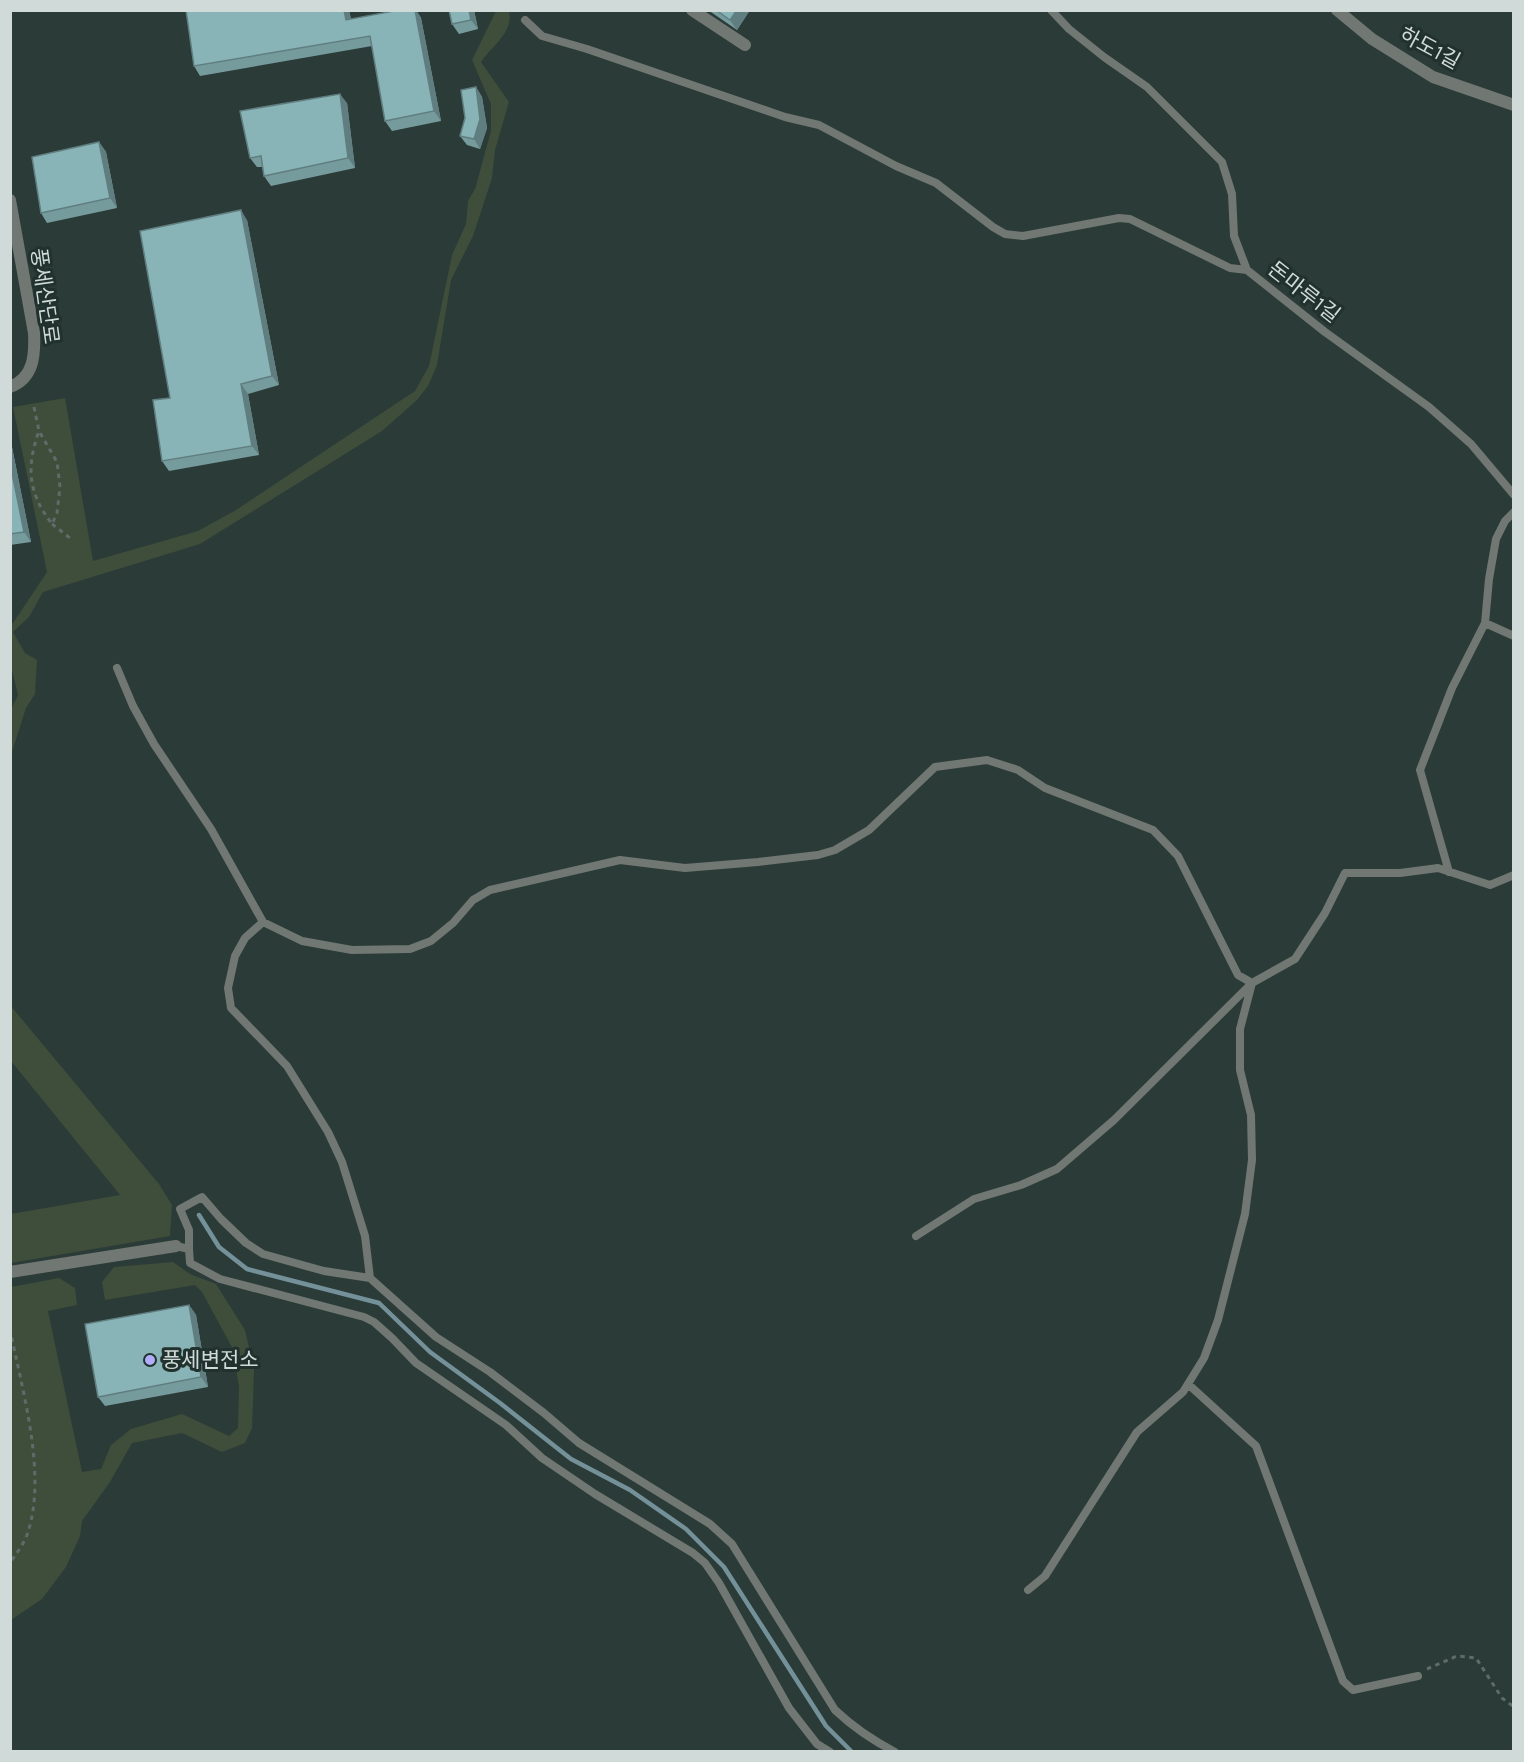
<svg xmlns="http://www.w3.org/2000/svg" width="1524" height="1762" viewBox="0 0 1524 1762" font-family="Karla,'Noto Sans KR',sans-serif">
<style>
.green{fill:#3f4e3b}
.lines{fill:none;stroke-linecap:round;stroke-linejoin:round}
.stream{stroke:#74919a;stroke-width:4.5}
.path{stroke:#5d6c68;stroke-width:3;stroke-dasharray:4.5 4.5;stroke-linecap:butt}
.service{stroke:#717773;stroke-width:8}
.minor{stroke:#717773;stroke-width:12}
.wall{fill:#769b9d}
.shaded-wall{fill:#607e80}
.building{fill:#89b4b7;stroke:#607e80;stroke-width:1.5}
.poi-dot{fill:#b1adfa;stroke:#21312d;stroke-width:2}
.labels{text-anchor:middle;stroke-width:6;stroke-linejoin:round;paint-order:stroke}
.street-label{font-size:21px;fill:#d0dad8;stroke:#21312d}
.poi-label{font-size:21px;fill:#d0dad8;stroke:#21312d;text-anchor:start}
</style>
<rect width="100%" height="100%" fill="#2b3b37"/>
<path class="green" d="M496,11h13c5,21 -17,35 -28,51l28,40 -14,48 -3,28 -19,58 -22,44 -14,85 -9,21 -11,14 -35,31 -182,113 -157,48 -14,25 -16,15 12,21 12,7 -2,34 -9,14 -15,47v-46l7,-14 -7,-29v-40l36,-54 -34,-165 52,-9 28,163 105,-30 38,-21 179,-119 14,-25 23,-111 14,-31 2,-23 7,-12 16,-58v-27l-19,-44z
M10,1005l149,179 13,21 -2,31 -159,27v-49l109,-19 -109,-134z
M173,1262l17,12 26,10 29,46 9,40 -2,58 -7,15 -23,9 -40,-19 -50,10 -22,39 -28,39 -2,15 -14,31 -24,32 -31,21v-333l48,-9 16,10 2,17 -29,6 34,161 19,-3 10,-24 20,-16 51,-15 47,22 9,-8 1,-41 -6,-38 -31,-57 -7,-7 -90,15 -3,-18 12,-15z"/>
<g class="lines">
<path class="stream" d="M199,1215l20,32 28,22 132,34 51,49 70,51 71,56 59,31 56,39 38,38 102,159 26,26"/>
<path class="path" d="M34,407l5,24 18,31 3,25 -3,26 -5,11c-24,-31 -26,-57 -13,-93
M52,524l18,14
M10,1329c12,61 38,147 17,206 -4,10 -11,19 -17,28
M1427,1669l30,-13 19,2 26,40 12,9"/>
<path class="service" d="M1051,10l18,19 35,28 43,30 75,75 10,32 2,42 13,34 78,62 104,75 42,37 43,51
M525,20l17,16 45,13 198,68 34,8 77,41 40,17 57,44 12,7 18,2 96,-18 11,1 100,49 17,2
M1485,623l29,13
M117,668l16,38 21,38 57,85 52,93
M1449,872l-29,-102 32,-82 33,-65 4,-44 7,-40 9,-18 9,-9
M176,1246l13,3v-19l-9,-21 22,-12 19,22 25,24 17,11 61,17 46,7 -5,-42 -23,-74 -14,-30 -41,-66 -56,-58 -3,-20 7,-32 10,-18 18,-16 39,19 50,9 58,-1 21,-8 22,-18 20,-23 17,-10 130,-30 65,8 73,-6 60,-7 17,-5 34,-20 66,-63 52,-7 31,10 27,18 108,42 25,26 60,119 14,8 -138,137 -57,49 -36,16 -47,14 -58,37
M189,1249l1,14 30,16 144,38 10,5 18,16 24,25 90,62 36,33 53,36 98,59 12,10 14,20 70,125 28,36 13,8
M370,1278l66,59 54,35 54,41 35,30 131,81 22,20 103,166c18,17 37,30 60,42
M1188,1384l68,62 87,235 10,9 65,-14
M1028,1590l17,-14 92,-144 46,-40 21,-34 14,-38 27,-106 7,-54 -1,-45 -11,-45v-41l12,-46 43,-24 30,-46 20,-40h55l38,-5 52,17 24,-10"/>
<path class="minor" d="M692,10l53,35
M1337,10l35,29 61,38 81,28
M10,200l24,133c1,22 0,45 -24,54
M10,1272l166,-26"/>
</g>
<path class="wall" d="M186,10h163l2,9 48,-9h17l5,8 20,103 -49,10 -7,-10 -13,-75 -172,30 -6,-10z
M449,10h25l4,19 -19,5 -7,-10z
M708,10h42l-13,20z
M476,87l6,10 5,31 -7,21 -13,-4 -7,-9z
M347,103l8,65 -84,18 -7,-10 -2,-9h-5l-7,-9z
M99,142l7,10 11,56 -70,15 -6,-10z
M247,220l32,165 -31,9 11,61 -90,16 -7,-10z
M10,437l21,105 -21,3z
M189,1305l7,10 12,72 -103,19 -7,-9z"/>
<path class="shaded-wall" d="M344,10h5l4,19 -7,-9z
M415,10h1l5,8 20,103 -7,-10z
M469,10h5l4,19 -7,-9z
M737,10h13l-13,20 -7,-10z
M476,87l6,10 5,31 -7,21 -6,-10z
M340,94l7,9 8,65 -7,-10z
M99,142l7,10 11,56 -7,-10z
M241,210l6,10 32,165 -7,-9z
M241,384l7,10 11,61 -7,-9z
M10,437l21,105 -7,-10 -14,-69z
M189,1305l7,10 12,72 -7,-10z"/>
<path class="building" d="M186,10h158l2,10 53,-10h16l19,101 -49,10 -15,-85 -176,30z
M449,10h20l2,10 -19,4z
M716,10h21l-7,10z
M476,87l4,32 -6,20 -14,-3 5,-18 -4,-28z
M340,94l8,64 -84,18 -3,-20 -11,2 -10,-47z
M99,142l11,56 -69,15 -9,-56z
M241,210l31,166 -31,8 11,62 -90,15 -9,-61 17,-2 -30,-167z
M10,463l14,69 -14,2z
M189,1305l12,72 -103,20 -13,-73z"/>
<circle class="poi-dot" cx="150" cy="1360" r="6"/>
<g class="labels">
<g class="street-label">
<text transform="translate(1430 48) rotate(28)" y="7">하도1길</text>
<text transform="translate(1304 292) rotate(38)" y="7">돈마루1길</text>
<text transform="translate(45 296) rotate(82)" y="7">풍세산단로</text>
</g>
<g class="poi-label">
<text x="162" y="1367">풍세변전소</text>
</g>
</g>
<rect width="1524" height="1762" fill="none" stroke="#d0dad8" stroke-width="24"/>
</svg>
